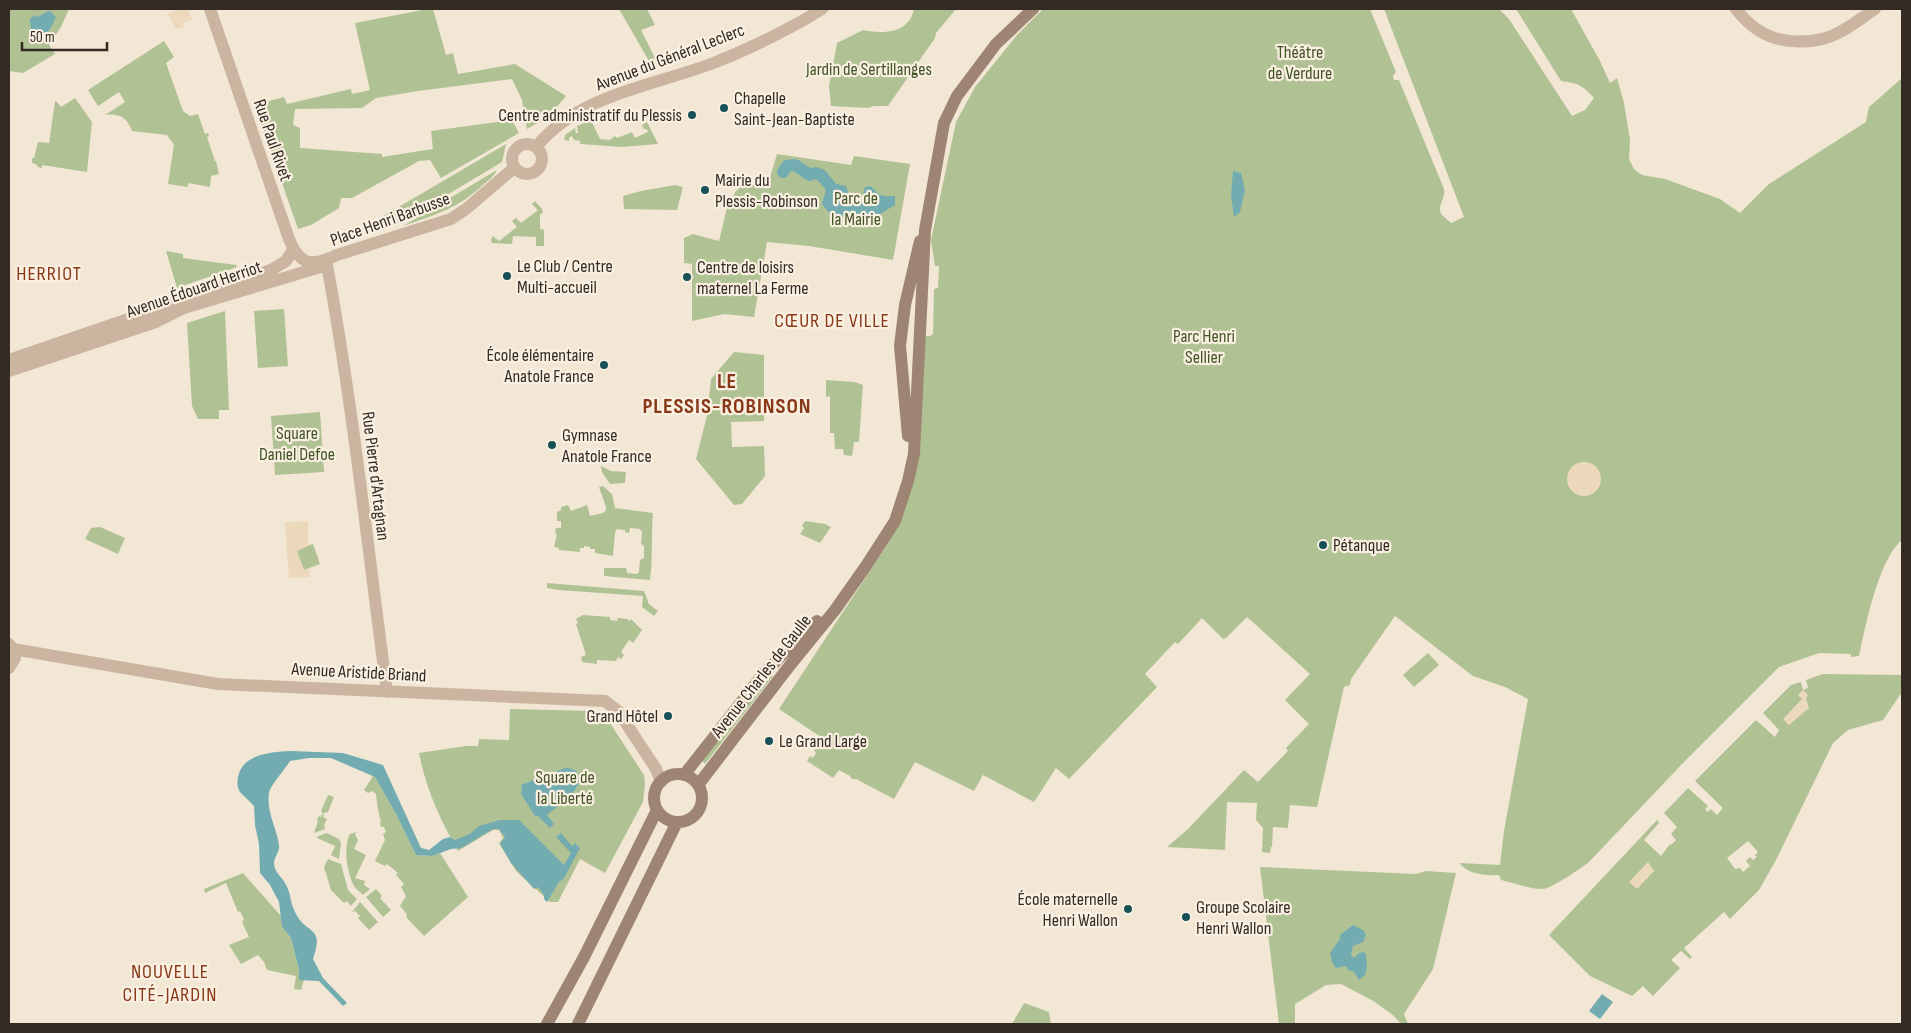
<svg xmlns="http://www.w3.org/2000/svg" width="1911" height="1033" viewBox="0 0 1911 1033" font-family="'Sofia Sans Condensed',sans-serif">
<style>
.green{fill:#b0c294;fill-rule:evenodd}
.plaza{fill:#ecd8ba}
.water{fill:#72acb1}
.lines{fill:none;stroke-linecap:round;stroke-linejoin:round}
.canal{stroke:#72acb1;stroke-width:12}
.tertiary{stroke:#cbb5a0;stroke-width:12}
.secondary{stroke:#9e8472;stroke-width:12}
.poi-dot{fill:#175158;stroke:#faf0e1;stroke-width:2}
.labels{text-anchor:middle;stroke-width:4.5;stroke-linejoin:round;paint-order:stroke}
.park-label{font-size:18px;fill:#415426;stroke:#faf0e1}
.street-label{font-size:18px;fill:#342a24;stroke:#faf0e1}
.poi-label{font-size:18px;fill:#342a24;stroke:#faf0e1;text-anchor:start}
.quarter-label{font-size:20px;letter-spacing:1px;fill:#883718;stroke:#faf0e1}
.district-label{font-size:22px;font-weight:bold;letter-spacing:1px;fill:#883718;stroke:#faf0e1}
</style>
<rect width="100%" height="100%" fill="#f2e6d5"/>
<path class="green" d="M9,9h60l-8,18 -12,18 6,9 -32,19 -14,-2z
M428,9h5l13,46 7,-2 5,21 57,-10 51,32 -18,21 -21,12 -5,-29 -10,-21 -94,12 -42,7 -14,10 -67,1 -2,16 7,3v20l82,6v3l51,-8 -2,-18 81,-11 7,13 -78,45 -11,-18 -11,1 -67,37h-11l-2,10 -28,17 -13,4 -43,-124 29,-8 3,7 64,-15 1,5 18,-4 -15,-67z
M619,9h28l8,16 -14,5 15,30 17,-2 1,4 -21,6z
M914,9h42l-20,24 -1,5 -47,68h-14l-6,2 -37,-2 -2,-20 8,-43 26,-13c20,4 46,4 51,-21z
M1043,9h327l26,63 -3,4 1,4h5l45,109c2,10 -7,15 -3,25l10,9 13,-6 -80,-208h115l10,10 63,97 13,-6 9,-12c-11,-13 -17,-15 -33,-17l-45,-72h55l29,52 10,22 7,-5 7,25 6,37 -1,19 5,10 8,6 23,4 55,20 20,14 29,-29 97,-62 3,-15 33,-29v462c-23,18 -37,87 -43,116l-8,1v-3l-32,-1 -40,14 -96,96 -95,100c-13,9 -27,19 -41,25 -9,4 -36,-6 -46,-8l-2,-5c-11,1 -33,-1 -39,-12l40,2 4,-34 24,-132 -23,-12 -32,-11 -78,-60 -44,63 -1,6 -6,2 -27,120 -27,-2 -2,23 -15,-1 -1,20h-1l-1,6 -8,-1 1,-24 -7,-8 1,-17 -30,-1 -2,48 -58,-3 21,-18 56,-59 14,12 30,-31 -2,-3 23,-24 -24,-24 25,-26 -63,-57 -21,21 -3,1 -21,-21 -24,26 -3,-2 -30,32 12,13 -88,92 -13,-11 -22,34 -51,-27 -9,16 -59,-29 -21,37 -38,-20h-4l-2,-3 -11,-6 -6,8 -26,-17 3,-5 3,2 3,-5 -2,-2 4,-8 3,2 3,-6 -45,-30 106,-161 18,-36 22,-176h5l3,-2 1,-45 4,-1 1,-22h-4l-4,-26 25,-118 19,-35 42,-52z
M164,41l10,16 -8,6 17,48 7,5 8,-2 7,20 3,-1 1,3 -2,1 8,24h1l3,13 -8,2 -1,11 -22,-4v4l-20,-3 6,-39 -7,-10 -35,-4c-5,-14 -13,-18 -27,-16l20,-13 -6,-10 -21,14 -10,-16z
M75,98l17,24 -5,50 -45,-7v3l-4,-1 -2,-3 -4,-1v-5h2l4,-16 11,1 6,-42h1l5,6z
M591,120l9,19 10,1 5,-4 2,2 15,-6 3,6 13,-6 -1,-3h-3l-2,-4 5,-3 11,22 -36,3 -42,-3v-3l-6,-1 -2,-4 -3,2v3l-5,-1 1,-5 10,-7 1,5h2l-1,-7z
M506,144l-4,18 -87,52 -18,10 -32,10 -2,-6z
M777,154l74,11 3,-9 56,8 -17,96 -84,-14 -42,-4 -13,75 -30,-3 -32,7v-57l-8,-1v-25l9,-4 26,7 8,-33h4l3,-14 10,-12 23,5z
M497,170c-2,5 -8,10 -13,14 -25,24 -49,31 -81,42z
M675,185l8,2 -6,23 -53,-1 -1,-13 18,-5z
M535,201l7,8 1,4 -3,1v15l4,1v16h-8v-9l-23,-1 -1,8 -20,-1 -1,-4 2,-3 6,5 18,-14 -5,-6 4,-3 5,5 17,-13 -6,-6z
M166,251l17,3v4l53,7 1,2 -60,21z
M284,309l4,57 -30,2 -4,-57z
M225,311l4,99h-10v9h-21l-6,-13 -5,-83z
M734,352l30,3v66l-33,1 1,25 32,-1 1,30 -23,28 -8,1 -38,-46 11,-43 4,-37z
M826,380l29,2 8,3 -4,57h-5l-2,14 -8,-1 -1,-6h-8l-1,-16h-4v-37l-4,1z
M320,412l4,60 -49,3 -4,-59z
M601,466l10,5 15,1 -1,11 -15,1 -8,-12z
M603,486l9,8 3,14 38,5c-2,23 0,45 -3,67l-46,-4v-8h22l1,5 10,1 2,-2 1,-12 4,-2v-12l-3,-2 1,-12 -2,-3 -10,-1 -1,5 -4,-1v-2l-8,-1 -2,3 -2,24 -18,-3v-4h-5v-2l-6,-1v2h-4v4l-21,-2v-2l-5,-1 3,-13 -2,-1 1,-5h5v-7h-4v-9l4,-2v-3l7,-2 3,6 16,-6 3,11 13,-3 3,-3v-3l-7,-20z
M805,521l20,3 6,3 -11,16 -20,-9 4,-6 -2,-2z
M100,527l25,11 -7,16 -33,-15 6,-11z
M313,544l7,20 -16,6 -8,-20z
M547,583l97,8 5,13 9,7 -4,5 -12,-9 1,-11 -84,-6 -12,-2z
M583,615l27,2v3l7,1 1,-3 9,1 3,2 1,-2 11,11 -9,13 -4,-3 -8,12 3,3 -3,4 -3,-2 -2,4 -19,-1v4l-15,-2 -1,-5 5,-2 -10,-31 2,-1 -2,-4z
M1428,653l11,12 -25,22 -11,-12z
M771,674l2,2 -68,88 -4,-4z
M1823,674l79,1v17l-19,28 -35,10 -15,13 -57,117 -17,30 -29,29 -6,-7 -40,36 8,9 -2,2 -9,-8 -10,9 9,8 -27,28 -10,-10 -11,10 -42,-20 -41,-41 108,-115 2,3 -15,17 17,16 9,-12 1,1 5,-5 -5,-6 6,-7 -13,-14 24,-25 20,18 -3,3 3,3 3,-3 6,6 6,-7 -28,-27 61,-61 19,17 4,-7 -16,-17 28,-28 10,-3 2,8 5,-2 -2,-8zM1748,841l10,11 -3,3 2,2 -4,3 -3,-3 -4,4 4,5 -7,6 -3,-4 -5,1 -8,-11z
M510,709l83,2 7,2 8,7 36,55 1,8 -2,19 -38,71 -25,-14 -22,43h-8l-34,-31 -17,-28 4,-5 -4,-8h-6l-35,21c-19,-34 -31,-59 -39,-98l47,-7h12l1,-7 30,1z
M373,776l2,1 21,37 20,41 16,1 8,-3 28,44 -44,39 -17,-18 -1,-5 -6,-7 6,-10 -5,-9 3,-3 -8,-9 2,-2 -11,-9 -2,2 -10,-5 10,-21 -2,-6 3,-2 -2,-5h-3l-1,-4 1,-1c-3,-10 -4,-19 -5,-28l-4,-3 -4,2 -4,-3z
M328,795l6,2 -6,15 -4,1 -1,4 4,2 -3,6 1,4 -11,4 4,-12 -1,-1 2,-4 2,1 2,-4 -2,-2z
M357,832l-2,2 3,6 -4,9 12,6 -11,23 10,3 -1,4 6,4 -7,6c-3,-3 -7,-6 -9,-9 -7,-13 -11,-39 -4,-52z
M327,833l12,6 2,4 -2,16 -8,-4 4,-9 -18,-8 1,-2z
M328,859l13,5 7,26 9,9 -6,7 -4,-5 -3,2 -13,-13 -7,-23z
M1260,867l156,7 10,-3 30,2 -23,96 -29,45 4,10h-7l-7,-8 -19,-14 -34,-18 -15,1 -31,19v20h-16z
M243,873l38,43 1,11 9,11 8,32v9l5,1 -3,10 -7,-1 2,-13 -29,-6 -3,-8 -6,-7 -17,9 -12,-19 20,-8 -7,-15 2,-3 -4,-8 -2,1 -12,-29 -21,10 -1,-4z
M376,889l6,7 -2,2 11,12 -8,7 -17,-20z
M360,902l18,20 -9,8 -11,-12 2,-2 -5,-5 -3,1z
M1024,1003l25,9 2,12h-39z"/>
<path class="plaza" d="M176,9h12l4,11 -10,3 2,5h-9l-5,-11 -4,-1z
M1567 479a17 17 0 1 1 34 0a17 17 0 1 1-34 0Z
M308,521v25l-11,5 7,19 5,-2 1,9 -21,1 -4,-56z
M1803,690l5,5 -2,3 3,10 -20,17 -6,-6 19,-20 -4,-4z
M1648,862l6,9 -17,18 -8,-7z"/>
<path class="water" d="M50,11l6,6c-5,10 -6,19 -21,17l-4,-3 -1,-12 4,-4 2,2c5,-1 8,-5 14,-6z
M1233,171l8,2 4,17 -5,22 -6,5 -3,-22z
M837,184l9,2 5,15 4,5 5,-2 5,-17 6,-1c8,10 12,11 24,10v9l-25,15 -17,-2 -18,2 -13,-16 4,-14z
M290,751l53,2 40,12 38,83 8,2 14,-11 7,-2 5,3 15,-6 9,-8 21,-6h19l45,45 7,-12 -15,-16 5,-4 11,13 3,-3 5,5 -16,30 -5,4 -12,20 -3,-3v-4l-6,-8 -4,2 -23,-26 -11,-19 5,-7 -6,-8h-6l-32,19 -10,1 -19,7 -16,-1 -20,-41 -21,-37 -44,-19h-22l-19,3c-4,7 -20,25 -21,32 -3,19 8,35 10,52 1,7 -5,12 -5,19 1,9 7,12 11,19 6,9 5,20 10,29 11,24 30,12 18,47l10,19 24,25 -4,3 -24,-25 -20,-1v-10l-8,-32 -9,-11 -3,-25 -9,-17 -10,-12 -1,-29 -4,-19 -1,-19c-4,-5 -10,-9 -14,-14 -3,-5 -3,-10 -2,-15 4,-23 33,-25 52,-26z
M565,768c5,0 10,1 13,6 8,14 -22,33 -31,41l7,9 -4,4 -12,-12h-3l-14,-22 1,-4 -1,-5z
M1353,925l10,5 3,5 -3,7 -10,4 -2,9 3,3 5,-5 5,-1 2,2 1,13 -2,8 -6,5 -5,-8 -6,-2 -2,-4 -10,2 -4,-6 -2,-9 10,-14v-4z
M1602,994l11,8 -13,17 -11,-8z"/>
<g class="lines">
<path class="canal" d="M783,172l4,-6 8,-1 15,10 5,-2 6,2 10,12"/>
<path class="tertiary" d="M210,9l79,230c11,27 23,28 48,16l114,-36 15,-10 48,-41
M1736,9c6,8 13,15 22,21 22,15 59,15 82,2 12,-6 24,-16 35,-23
M512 159a15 15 0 1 1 30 0a15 15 0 1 1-30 0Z
M536,147c44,-54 119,-61 180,-85 33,-13 76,-34 106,-53
M327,265c26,141 41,285 60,427
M9,360l262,-90 15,-9 7,-11
M9,371l147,-49 28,-14 140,-42
M9,644l4,5 2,9 -6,10
M13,649l205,35 387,17 13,10 38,58 5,13"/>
<path class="secondary" d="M908,436l-8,-90 5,-41 15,-64
M654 798a24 24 0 1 1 48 0a24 24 0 1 1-48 0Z
M684,775l81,-103 52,-51
M698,785l89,-116 48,-59 31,-44 29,-45 13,-40 6,-27 11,-224 19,-107 13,-27 39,-52 37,-35
M547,1024l37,-67 73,-147
M578,1024l99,-202"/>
</g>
<g class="poi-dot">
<circle cx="724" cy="108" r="5"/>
<circle cx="692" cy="115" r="5"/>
<circle cx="705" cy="190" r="5"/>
<circle cx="507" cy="276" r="5"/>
<circle cx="687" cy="277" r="5"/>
<circle cx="604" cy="365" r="5"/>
<circle cx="552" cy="445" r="5"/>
<circle cx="1323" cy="545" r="5"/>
<circle cx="668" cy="716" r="5"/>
<circle cx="769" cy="741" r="5"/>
<circle cx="1128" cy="909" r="5"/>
<circle cx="1186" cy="917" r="5"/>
</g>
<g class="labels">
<g class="park-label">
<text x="1300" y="58">Théâtre<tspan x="1300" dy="21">de Verdure</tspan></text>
<text x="869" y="75">Jardin de Sertillanges</text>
<text x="856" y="204">Parc de<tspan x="856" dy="21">la Mairie</tspan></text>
<text x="1204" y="342">Parc Henri<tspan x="1204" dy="21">Sellier</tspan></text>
<text x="297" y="439">Square<tspan x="297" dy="21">Daniel Defoe</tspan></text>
<text x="565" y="783">Square de<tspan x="565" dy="21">la Liberté</tspan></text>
</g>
<g class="street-label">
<text transform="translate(670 57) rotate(-21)" y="6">Avenue du Général Leclerc</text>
<text transform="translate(273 140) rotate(71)" y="6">Rue Paul Rivet</text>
<text transform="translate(390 219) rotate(-20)" y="6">Place Henri Barbusse</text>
<text transform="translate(194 289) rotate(-19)" y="6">Avenue Édouard Herriot</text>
<text transform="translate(376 476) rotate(83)" y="6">Rue Pierre d'Artagnan</text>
<text transform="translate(359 672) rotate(3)" y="6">Avenue Aristide Briand</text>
<text transform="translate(761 676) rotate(-52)" y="6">Avenue Charles de Gaulle</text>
</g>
<g class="poi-label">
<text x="734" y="104">Chapelle<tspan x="734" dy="21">Saint-Jean-Baptiste</tspan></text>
<text x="682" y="121" text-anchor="end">Centre administratif du Plessis</text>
<text x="715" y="186">Mairie du<tspan x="715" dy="21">Plessis-Robinson</tspan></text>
<text x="517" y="272">Le Club / Centre<tspan x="517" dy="21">Multi-accueil</tspan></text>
<text x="697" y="273">Centre de loisirs<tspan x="697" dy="21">maternel La Ferme</tspan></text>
<text x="594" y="361" text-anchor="end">École élémentaire<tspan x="594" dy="21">Anatole France</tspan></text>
<text x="562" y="441">Gymnase<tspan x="562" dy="21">Anatole France</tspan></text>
<text x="1333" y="551">Pétanque</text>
<text x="658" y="722" text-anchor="end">Grand Hôtel</text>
<text x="779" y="747">Le Grand Large</text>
<text x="1118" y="905" text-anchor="end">École maternelle<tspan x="1118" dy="21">Henri Wallon</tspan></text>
<text x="1196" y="913">Groupe Scolaire<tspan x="1196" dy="21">Henri Wallon</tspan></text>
</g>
<g class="quarter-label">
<text x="49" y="280">HERRIOT</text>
<text x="832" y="327">CŒUR DE VILLE</text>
<text x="170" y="978">NOUVELLE<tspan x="170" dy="23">CITÉ-JARDIN</tspan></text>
</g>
<g class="district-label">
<text x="727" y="388">LE<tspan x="727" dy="25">PLESSIS-ROBINSON</tspan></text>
</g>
</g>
<rect width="1911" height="1033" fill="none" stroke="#342a24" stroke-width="20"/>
<path d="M22 42v8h85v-8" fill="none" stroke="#342a24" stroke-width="2.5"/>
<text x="30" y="42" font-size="15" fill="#342a24" stroke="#faf0e1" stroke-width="4" paint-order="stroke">50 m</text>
</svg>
